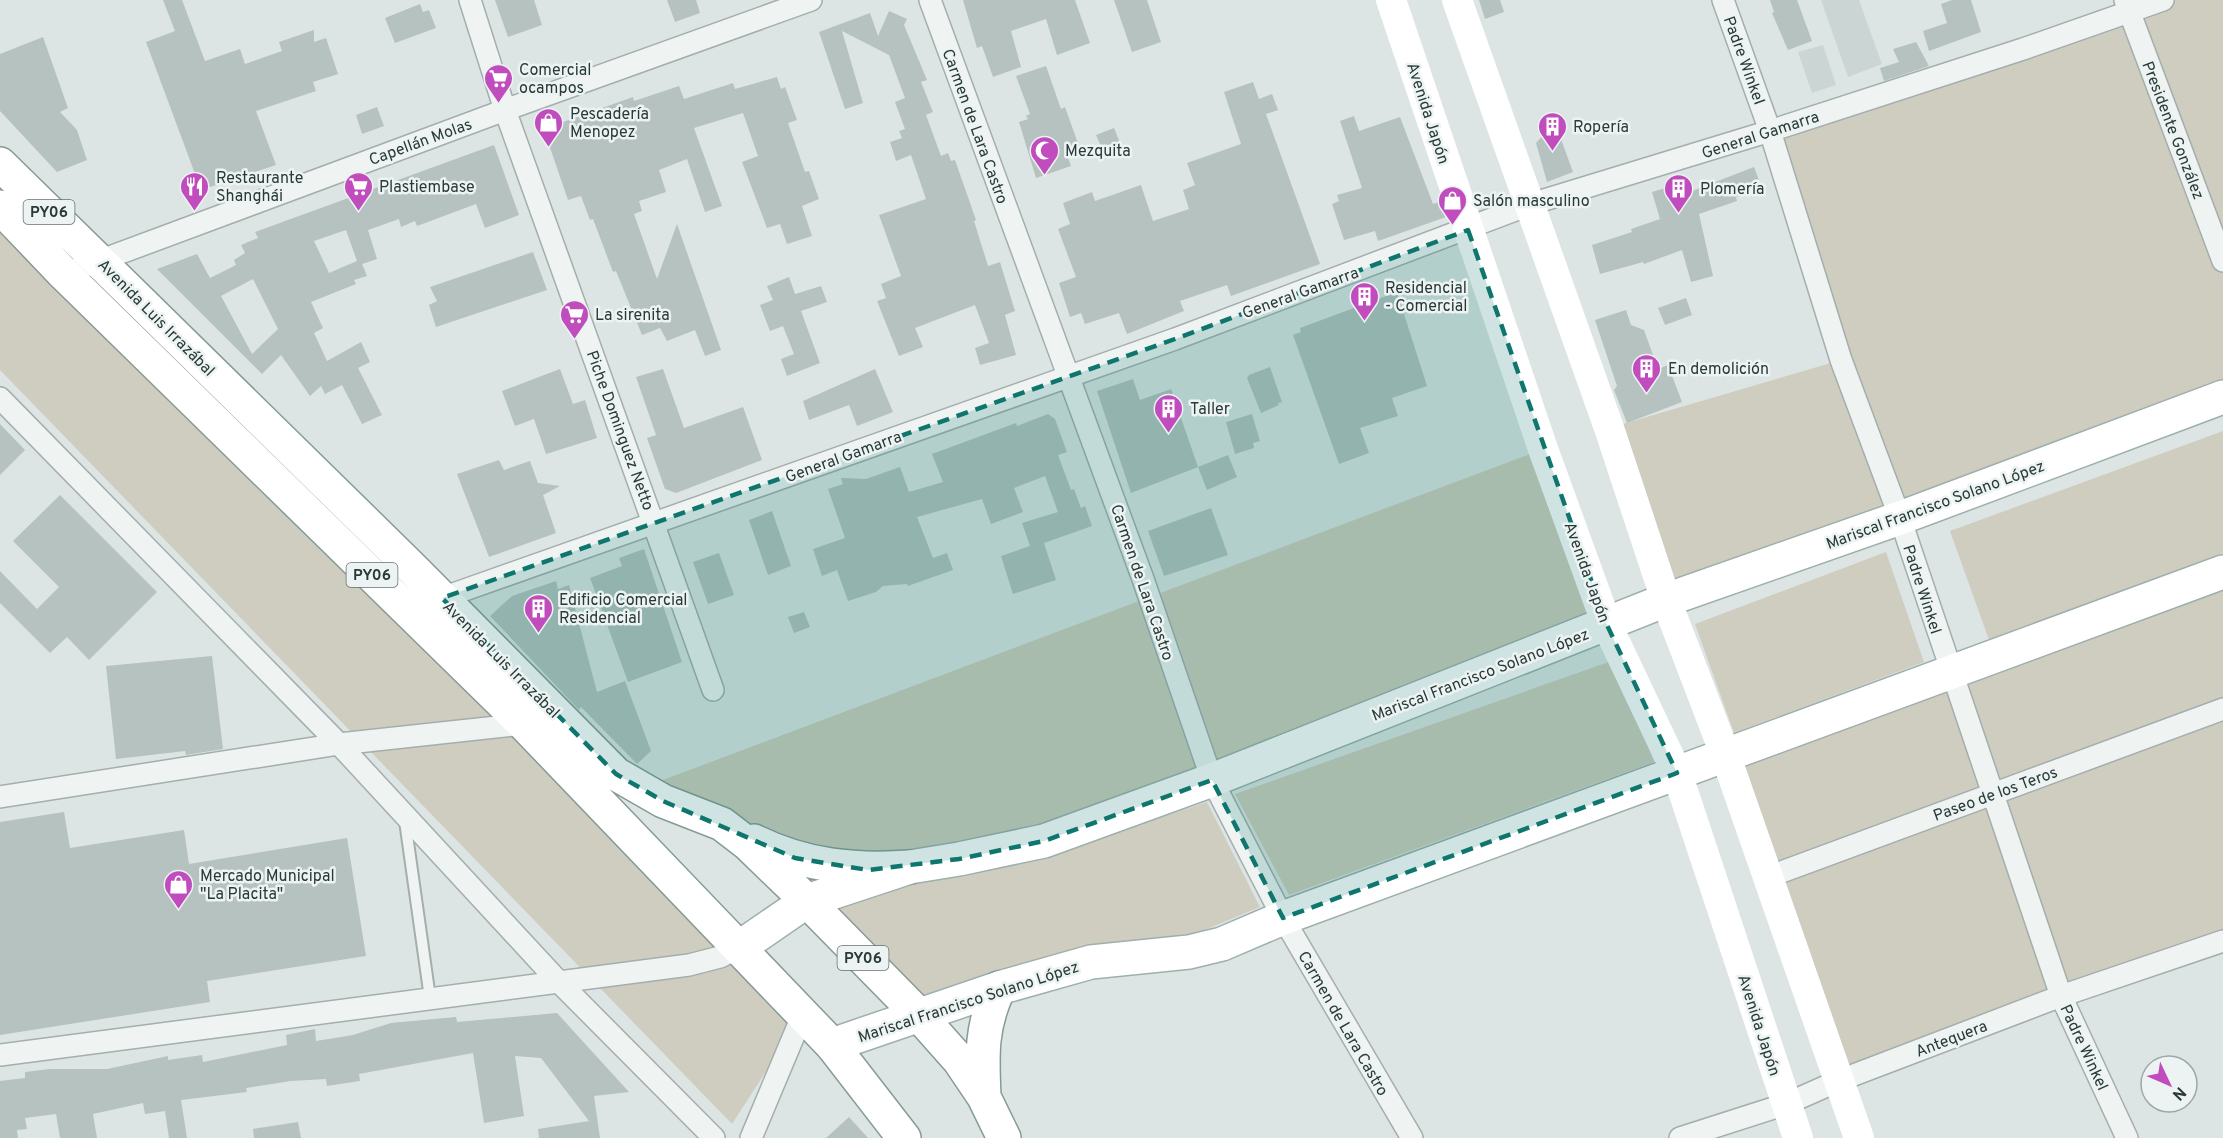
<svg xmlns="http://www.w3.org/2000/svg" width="2223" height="1138" viewBox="0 0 2223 1138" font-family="Overpass,sans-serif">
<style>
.built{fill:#cbd6d4}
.green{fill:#cfcdbf}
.building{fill:#b5c2bf;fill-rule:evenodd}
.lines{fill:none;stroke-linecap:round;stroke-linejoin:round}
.lane-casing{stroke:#a3aead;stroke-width:14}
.street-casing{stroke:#a3aead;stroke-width:24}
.primary-casing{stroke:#9eb0ac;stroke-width:36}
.highway-casing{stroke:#869b96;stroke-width:36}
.lane{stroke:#eff4f3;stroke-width:10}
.street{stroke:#eff4f3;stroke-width:21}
.secondary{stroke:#fff;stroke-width:30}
.primary{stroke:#fff;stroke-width:33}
.highway{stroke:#fff;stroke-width:33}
.marked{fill:#0f766e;fill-opacity:0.2;stroke:#0f766e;stroke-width:4.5;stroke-dasharray:12 8;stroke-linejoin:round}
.labels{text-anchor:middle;stroke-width:5;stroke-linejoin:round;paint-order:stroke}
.shield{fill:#ecf3f2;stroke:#63726f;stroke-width:1.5}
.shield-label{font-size:15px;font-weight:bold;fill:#283a37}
.street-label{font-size:16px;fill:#283a37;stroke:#ecf3f2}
.poi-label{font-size:16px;fill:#283a37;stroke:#ecf3f2;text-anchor:start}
</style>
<rect width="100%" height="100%" fill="#dde5e4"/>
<path class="built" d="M1821,0h38l23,64 -34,13z
M1823,45l13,40 -24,8 -14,-41z"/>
<path class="green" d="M2163,0h60v397l-557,203 -57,-172 232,-68 -71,-229z
M0,228l803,786 -71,110 -732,-754z
M2223,431v122l-234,87 -39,-109z
M1543,449l64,176 -563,216 -176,29 -229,-81z
M1886,552l38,110 -190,71 -39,-109z
M2223,572v369l-385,140 -113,-327z
M1617,659l37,103 -365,133 -54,-101z
M1207,802l53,105 -60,25 -49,8 -230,58 -89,-90 82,-29 131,-23z"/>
<path class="building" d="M163,0h19l23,61 35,-12 5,15 37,-13 -3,-9 35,-12v12l12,-4 12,36 -25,8 3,9 -60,20 20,54 -75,25 -55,-148 29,-11z
M495,0h39l8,25 -34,12z
M667,0h29l4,13 -25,9z
M963,0h112l15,43 -33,12 -11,-36 -35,12 10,36 -28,10 -11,-31 -5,2z
M1114,0h33l14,42 -29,10z
M1479,0h21l4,12 -19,7z
M1770,0h27l15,41 -24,9 -16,-37 2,-1z
M1952,0h19l10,32 -52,19 -6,-20 24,-8 -6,-19z
M420,4l3,8 6,-2 7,18 -41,15 -10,-25z
M889,11l18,8 -3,6 23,55 -6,2 12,30 -7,3 15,41 7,-3 3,8 4,-1 21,60 -2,1 14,45 12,-4 15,49 -10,4 11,40 -36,10 -5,-17 14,-5 -14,-38 -60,23 8,19 -24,9 -22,-55 9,-3 -5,-14 20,-8 -22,-61 47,-16 -15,-44 -15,6 -6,-19 12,-4 -3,-7 6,-2 -10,-27 10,-4 -16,-43 -47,-24 21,72 -18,6 -26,-77 51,-19 8,23z
M43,37l25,71 -8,4 17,18 10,30 -30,12 -57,-61v-57z
M1916,42l13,24 -45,15 -4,-13 19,-6 -6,-13z
M1046,66l15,43 4,-2 15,42 -13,6 4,11 -35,12 -17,-56 9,-3 -2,-3 4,-2 -14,-38z
M777,77l4,12 4,-2 12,33 -9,3 17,49 4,-1 10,28 -17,7 10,30 -25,8 -7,-20 -13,4 -25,-66 16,-6 -15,-43 -49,15 28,78 -17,6 -18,-53 -28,11 7,22 -27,9 3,10 -8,3 23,65 20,-55 44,126 -16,6 -10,-26 -28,11 -7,-13 -18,7 -26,-64 -3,1 -20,-53 -3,1 -9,-24 -13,4 -22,-64 3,-9 84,-30 1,4 45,-15 5,13 49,-16 2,6z
M1253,82l6,17 13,-5 6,16 -12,4 54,150 -89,32 -4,-11 -47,16 4,10 -57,23 -8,-21 -34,11 -4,-11 -11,4 -11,-34 17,-6 -18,-48 12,-5 -7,-21 29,-11 3,9 46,-16 12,36 36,-12 -6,-19 12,-5 -8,-22 54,-19 -17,-52z
M377,107l7,19 -22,8 -6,-19z
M1354,116l5,15 41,-14 33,87 8,-3 5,16 -68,24 -3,-10 -31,9 -12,-36 7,-3 -2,-6 25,-7 -22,-67z
M1114,128l6,15 -18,6 -6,-14z
M1557,128l16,44 -26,10 -11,-39 10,-11z
M494,145l25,70 -34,13 -9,-24 -59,22 -2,-5 -14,6 -2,-8 -31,11 9,29 -15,5 5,12 -13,4 2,4 -45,18 12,26 -9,5 13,28 34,-19 9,20 -12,6 24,47 -20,9 -20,-39 -17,9 -4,-8 -11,10 -29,-41 -19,19 -105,-105 40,-15 13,24 26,-13 -2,-5 11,-7 -4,-8 17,-7 -3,-6zM346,230l11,31 -28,12 -15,-32zM253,279l25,50 -26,25 -31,-58z
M1754,167l8,21 -26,9 1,4 -38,13 14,62 -22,6 -9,-32 -38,14 -1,-2 -43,12 -8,-29 40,-13 -1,-3 29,-10 -8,-27 37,-11 3,10z
M533,252l14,38 -111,37 -7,-22 8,-4 -7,-14z
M789,277l6,17 26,-8 6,16 -26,9 19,52 -33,13 -6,-17 13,-5 -11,-28 -13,5 -10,-26 13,-5 -6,-14z
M1397,292l30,94 -35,12 6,18 -38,12 9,25 -30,11 -46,-129 8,-3 -1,-4z
M1686,298l6,17 -27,10 -7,-17z
M1626,310l5,15 13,5 14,39 10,-4 14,37 -55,21 -13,-33 3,-4 -22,-66z
M1270,367l12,35 -4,1 1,2 -18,8 -14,-35 2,-3z
M560,369l13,35 12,-4 12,38 -51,16 -12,-35 -19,7 -13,-35z
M663,369l21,59 59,-21 19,53 -86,33 -11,-4 -18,-51 9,-3 -20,-58z
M875,369l18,43 -36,14 -8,-21 -40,15 -6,-19z
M1133,379l7,21 31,-11 27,78 -67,26 -34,-102z
M1048,414l7,5 12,33 -9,3 13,35 3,-1 7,19 4,-2 7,20 -48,17 12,37 -43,14 -12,-38 29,-10 -8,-23 36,-11 -13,-36 -31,12 9,24 -32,12 -9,-25 -65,18 16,41 14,-5 6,17 -45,16 -1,-2 -24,2 -7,6 -28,9 -11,-31 -15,6 -9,-27 32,-11 -17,-49 15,-5 -2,-6 25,1 34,-12 9,25 34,-10 -11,-28 84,-31 1,3z
M1252,414l8,27 -7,2 1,5 -19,6 -9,-32z
M0,424l25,26 -25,25z
M1228,455l9,22 -30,13 -9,-23z
M499,460l5,10 26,-9 8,22 22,3 -17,9 13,38 -67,24 -32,-83z
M60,495l97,97 -68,68 -22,-23 -17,16 -50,-50v-32l37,38 22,-22 -46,-46z
M1211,508l17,47 -64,21 -16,-45z
M772,511l19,55 -23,9 -19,-55z
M644,549l38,113 -54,20 -38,-104 32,-12 -3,-8z
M719,553l15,42 -26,9 -15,-42z
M556,581l2,8 11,-4 28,107 28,-11 26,70 -14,13 -56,-57 -2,3 -89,-94 22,-20z
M804,612l6,15 -16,6 -6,-16z
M212,656l11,93 -37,6 -1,-4 -69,8 -10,-93z
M64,812l6,36 114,-18 5,34 158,-26 19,118 -159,25 3,21 -210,33v-213z
M557,1013l72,79 -35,4 6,42h-61l-1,-9 51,-8 -48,-63 -26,-2 9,60 -40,7 -11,-70 -114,21 1,7 -33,5 -1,-7 -35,2 -45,7 1,4 -66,8 6,38h-18l-4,-27 -20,3 -2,-11 -50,11 4,24h-37l-4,-24 -31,4 2,11 -10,1 1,8h-18v-57l25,-3v-6l25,-3h57l61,-13v4l34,-5 1,7 84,-17 -1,-10 29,-6 1,12 37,-6 38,-12 65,-6 1,5z
M849,1117l19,21h-42z
M298,1122l3,16h-47l-1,-9z"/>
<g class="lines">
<defs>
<path id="lane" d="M405,821l25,177"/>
<path id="street" d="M470,0l35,110 208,580
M930,0l213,579 69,201 71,138 129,220
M1723,0l47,131 71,229 59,158 161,478 66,142
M2125,0l98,261
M64,274l441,-164 306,-110
M0,398l339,346 219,237 156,157
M442,598l733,-259 356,-135 239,-73 253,-82 140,-49
M0,797l339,-53 185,-20
M1768,877l455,-168
M0,1055l689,-90 31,-8 20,-10
M751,1138l52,-124
M1680,1138l106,-34 52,-23 223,-85 162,-55"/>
<path id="primary" d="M740,947l67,-46 103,-34 49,-8 85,-18 168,-61 454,-180 234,-82 323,-121
M832,1045l167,-57 92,-26 98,-10 33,-8 61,-26 940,-346"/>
<path id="highway" d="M0,164l414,406 202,204 47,27 59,23 26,20 59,57 112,114 40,45 25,37 20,41
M0,207l64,67 460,450 308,321 72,93
M754,841c51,25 100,30 156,26
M984,1096c-2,-42 -3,-70 15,-108"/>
</defs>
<use href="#lane" class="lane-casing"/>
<use href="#street" class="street-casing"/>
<use href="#primary" class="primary-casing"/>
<use href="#highway" class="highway-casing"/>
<use href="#lane" class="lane"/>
<use href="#street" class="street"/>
<path class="secondary" d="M1391,0l152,449 64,176 70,148 121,365
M1457,0l152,428 57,172 59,154 134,384"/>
<use href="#primary" class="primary"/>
<use href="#highway" class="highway"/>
</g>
<path class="marked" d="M1468,230l139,395 70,148 -394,145 -71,-138 -168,61 -85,18 -91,11 -73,-12 -132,-57 -47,-27 -174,-176 733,-259z"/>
<defs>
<symbol id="supermarket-pin" viewBox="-11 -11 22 30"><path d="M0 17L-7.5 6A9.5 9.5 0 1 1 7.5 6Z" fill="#c04cbd" stroke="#ecf3f2"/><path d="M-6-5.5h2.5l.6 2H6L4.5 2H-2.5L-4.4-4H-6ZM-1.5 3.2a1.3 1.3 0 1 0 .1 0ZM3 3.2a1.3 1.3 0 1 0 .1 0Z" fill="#fff"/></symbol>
<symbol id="shop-pin" viewBox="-11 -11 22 30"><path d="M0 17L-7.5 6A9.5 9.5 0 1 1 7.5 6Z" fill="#c04cbd" stroke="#ecf3f2"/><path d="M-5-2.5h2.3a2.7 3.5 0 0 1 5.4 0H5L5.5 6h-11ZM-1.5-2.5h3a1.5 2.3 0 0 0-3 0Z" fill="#fff"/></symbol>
<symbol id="building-pin" viewBox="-11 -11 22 30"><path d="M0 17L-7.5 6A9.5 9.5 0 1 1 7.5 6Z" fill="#c04cbd" stroke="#ecf3f2"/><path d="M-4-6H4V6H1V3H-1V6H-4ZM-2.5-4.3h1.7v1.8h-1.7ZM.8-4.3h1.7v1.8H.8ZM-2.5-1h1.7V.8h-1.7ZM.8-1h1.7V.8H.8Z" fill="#fff"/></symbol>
<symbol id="mosque-pin" viewBox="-11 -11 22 30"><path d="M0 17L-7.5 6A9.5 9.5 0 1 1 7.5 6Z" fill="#c04cbd" stroke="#ecf3f2"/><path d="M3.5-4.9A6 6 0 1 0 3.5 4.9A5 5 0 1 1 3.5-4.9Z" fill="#fff"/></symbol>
<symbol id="restaurant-pin" viewBox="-11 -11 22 30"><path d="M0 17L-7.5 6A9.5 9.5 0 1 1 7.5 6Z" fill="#c04cbd" stroke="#ecf3f2"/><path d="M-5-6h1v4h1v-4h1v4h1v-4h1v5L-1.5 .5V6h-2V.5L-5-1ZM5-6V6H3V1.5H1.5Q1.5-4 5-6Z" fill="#fff"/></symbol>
</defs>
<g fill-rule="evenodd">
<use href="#supermarket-pin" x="482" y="62" width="33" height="45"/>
<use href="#shop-pin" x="532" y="106" width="33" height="45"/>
<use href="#building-pin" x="1536" y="110" width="33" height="45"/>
<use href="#mosque-pin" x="1028" y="134" width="33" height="45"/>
<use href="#restaurant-pin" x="178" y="170" width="33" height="45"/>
<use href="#supermarket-pin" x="342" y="170" width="33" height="45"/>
<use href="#building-pin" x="1662" y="172" width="33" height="45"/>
<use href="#shop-pin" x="1436" y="184" width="33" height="45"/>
<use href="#building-pin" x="1348" y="280" width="33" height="45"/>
<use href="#supermarket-pin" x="558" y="298" width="33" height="45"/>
<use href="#building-pin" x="1630" y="352" width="33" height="45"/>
<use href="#building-pin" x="1152" y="392" width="33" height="45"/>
<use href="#building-pin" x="522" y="592" width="33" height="45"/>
<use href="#shop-pin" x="162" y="868" width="33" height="45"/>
</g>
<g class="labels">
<g class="shield">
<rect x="23.5" y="200" width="51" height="24" rx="4.5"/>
<rect x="346.5" y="563" width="51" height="24" rx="4.5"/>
<rect x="837.5" y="946" width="51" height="24" rx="4.5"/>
</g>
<g class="shield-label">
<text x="49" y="217">PY06</text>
<text x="372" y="580">PY06</text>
<text x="863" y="963">PY06</text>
</g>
<g class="street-label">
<text transform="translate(1745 60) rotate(70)" y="6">Padre Winkel</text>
<text transform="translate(1429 113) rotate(72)" y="6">Avenida Japón</text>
<text transform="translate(976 126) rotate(70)" y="6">Carmen de Lara Castro</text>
<text transform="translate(2174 130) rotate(69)" y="6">Presidente González</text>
<text transform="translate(1760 134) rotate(-18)" y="6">General Gamarra</text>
<text transform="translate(420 141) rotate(-20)" y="6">Capellán Molas</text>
<text transform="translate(1300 292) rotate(-20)" y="6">General Gamarra</text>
<text transform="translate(157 317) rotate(45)" y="6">Avenida Luis Irrazábal</text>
<text transform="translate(621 430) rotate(70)" y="6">Piche Dominguez Netto</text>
<text transform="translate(843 456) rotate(-20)" y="6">General Gamarra</text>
<text transform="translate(1935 504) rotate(-20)" y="6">Mariscal Francisco Solano López</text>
<text transform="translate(1588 572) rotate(70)" y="6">Avenida Japón</text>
<text transform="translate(1143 582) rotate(71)" y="6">Carmen de Lara Castro</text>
<text transform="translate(1923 589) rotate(72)" y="6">Padre Winkel</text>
<text transform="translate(502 659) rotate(45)" y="6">Avenida Luis Irrazábal</text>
<text transform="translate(1480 674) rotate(-21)" y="6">Mariscal Francisco Solano López</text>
<text transform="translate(1995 793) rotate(-20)" y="6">Paseo de los Teros</text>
<text transform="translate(968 1001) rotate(-18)" y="6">Mariscal Francisco Solano López</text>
<text transform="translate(1344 1023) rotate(60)" y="6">Carmen de Lara Castro</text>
<text transform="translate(1760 1025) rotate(72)" y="6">Avenida Japón</text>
<text transform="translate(1951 1038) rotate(-21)" y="6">Antequera</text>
<text transform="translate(2085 1047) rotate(65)" y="6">Padre Winkel</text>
</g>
<g class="poi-label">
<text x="519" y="75">Comercial<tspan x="519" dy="18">ocampos</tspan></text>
<text x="570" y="119">Pescadería<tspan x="570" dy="18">Menopez</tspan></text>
<text x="1573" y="132">Ropería</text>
<text x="1065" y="156">Mezquita</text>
<text x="216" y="183">Restaurante<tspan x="216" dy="18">Shanghái</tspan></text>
<text x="379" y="192">Plastiembase</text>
<text x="1700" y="194">Plomería</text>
<text x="1473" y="206">Salón masculino</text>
<text x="1385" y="293">Residencial<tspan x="1385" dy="18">- Comercial</tspan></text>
<text x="595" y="320">La sirenita</text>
<text x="1668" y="374">En demolición</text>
<text x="1190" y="414">Taller</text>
<text x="559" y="605">Edificio Comercial<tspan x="559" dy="18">Residencial</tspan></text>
<text x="200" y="881">Mercado Municipal<tspan x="200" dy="18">"La Placita"</tspan></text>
</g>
</g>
<g transform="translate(2169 1084) rotate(134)"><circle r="28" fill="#ecf3f2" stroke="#9ea9a7" stroke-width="1.5"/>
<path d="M0-4.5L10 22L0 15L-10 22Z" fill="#c04cbd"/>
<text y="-9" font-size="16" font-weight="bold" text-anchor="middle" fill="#283a37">N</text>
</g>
</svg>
